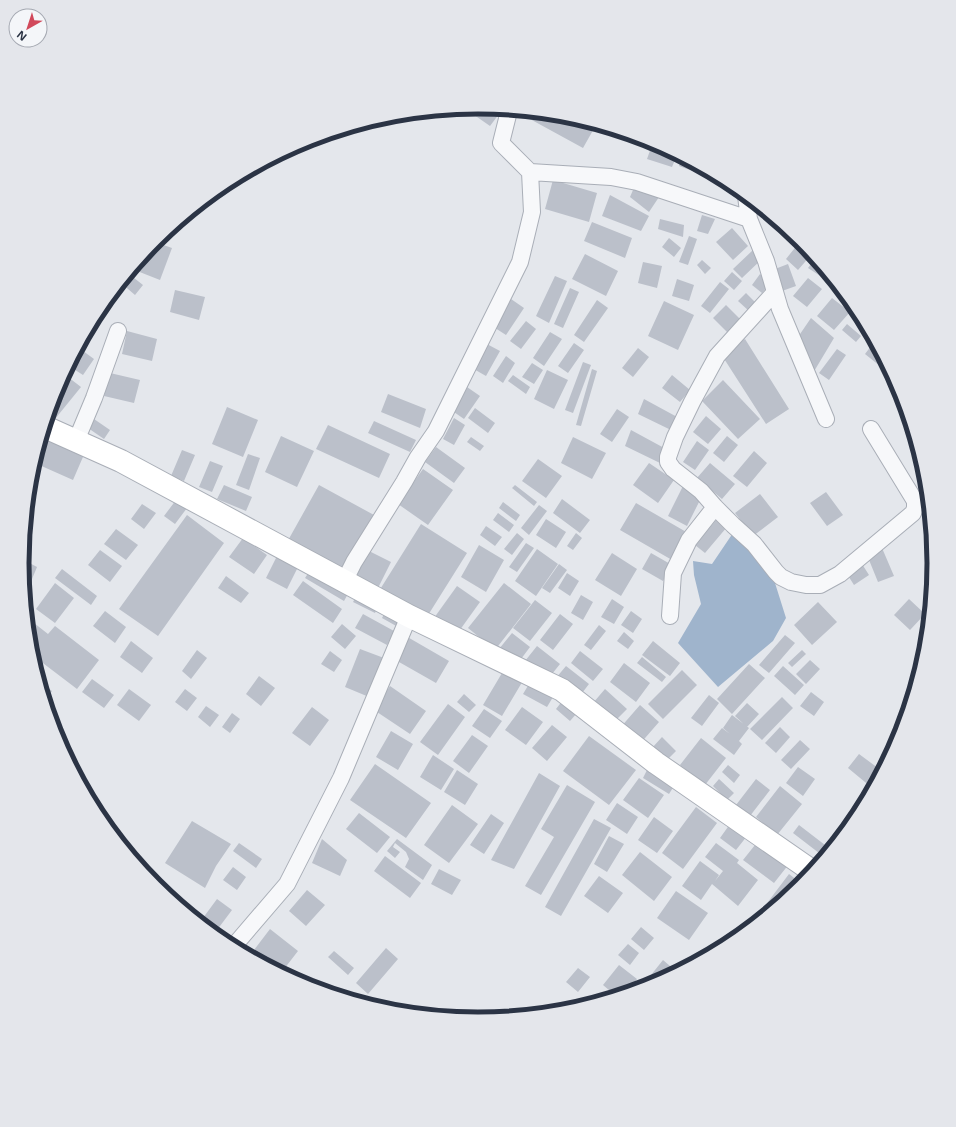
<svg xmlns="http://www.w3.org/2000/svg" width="956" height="1127" viewBox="0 0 956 1127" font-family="'Open Sans',sans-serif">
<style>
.water{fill:#9fb4cc}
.building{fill:#bbc0ca}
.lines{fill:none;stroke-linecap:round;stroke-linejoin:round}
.street-casing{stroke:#a9aeb7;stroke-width:18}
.secondary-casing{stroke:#a9aeb7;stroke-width:24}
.street{stroke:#f7f8fa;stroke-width:16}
.secondary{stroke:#fff;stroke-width:22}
.rim{fill:none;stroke:#2b3445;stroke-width:5}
</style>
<rect width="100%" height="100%" fill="#e4e7ec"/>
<path class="water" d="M735,530l22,20 18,33 11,35 -13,23 -55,46 -40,-44 23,-39 -7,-29 -1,-14 19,3z"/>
<path class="building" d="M468,108h10l24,2 -12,16 -23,-16z
M520,112l47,4 29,9 -13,23 -64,-35z
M653,142l24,13 -5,12 -25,-8z
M682,158l44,23v2l-47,-17z
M553,180l44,13 -8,29 -44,-13z
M636,183l25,11 -12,18 -19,-15z
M610,195l39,21 -8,15 -39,-15z
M702,215l13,4 -7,15 -11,-3z
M660,219l24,6 -1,12 -25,-8z
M592,222l40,16 -7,20 -41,-17z
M732,228l16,18 -15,14 -17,-18z
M689,236l8,3 -9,26 -9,-3z
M669,238l12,10 -7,9 -12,-10z
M155,242l17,6 -12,32 -28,-11z
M798,244l13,11 -13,15 -12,-11z
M753,250l9,9 -20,19 -9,-9z
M585,254l33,17 -12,25 -34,-17z
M702,260l9,8 -6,6 -8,-9z
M814,260l4,2 12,15 -2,4 -20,-13z
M643,262l19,4 -5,22 -19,-5z
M788,264l8,22 -14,5 -7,-22z
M732,272l10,9 -8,9 -10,-9z
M129,274l14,11 -8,10 -14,-12z
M760,274l11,8 -9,11 -10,-8z
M555,276l12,5 -18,42 -13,-7z
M808,278l14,11 -15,18 -14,-11z
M677,279l17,6 -5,16 -17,-5z
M720,282l9,7 -19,24 -9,-7z
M570,288l9,4 -16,36 -9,-4z
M175,290l30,7 -6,23 -29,-8z
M746,293l10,10 -7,8 -11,-10z
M832,298l18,14 -16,18 -17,-14z
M511,299l13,9 -18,27 -14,-9z
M597,300l11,8 -24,34 -10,-7z
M664,301l30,14 -16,35 -30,-14z
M726,305l17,17 -12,14 -18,-18z
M811,318l23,20 -21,35 -15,-36z
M526,321l10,8 -15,20 -11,-8z
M847,324l14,12 -5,6 -14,-12z
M127,331l30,8 -5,22 -30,-7z
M550,332l12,7 -18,27 -11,-8z
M745,339l44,70 -23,15 -45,-70z
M874,342l10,19 -4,5 -15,-12z
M485,343l15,8 -14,25 -14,-8z
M574,343l10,7 -16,23 -10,-7z
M79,348l15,11 -11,16 -14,-9z
M638,348l11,9 -16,20 -11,-9z
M837,349l9,6 -17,25 -10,-7z
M506,356l9,7 -12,20 -10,-7z
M583,362l8,3 -18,48 -8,-3z
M532,363l11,7 -9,14 -12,-7z
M592,369l5,2 -16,55 -5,-1z
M547,370l21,10 -14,29 -20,-10z
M110,373l30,7 -6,23 -30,-7z
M513,375l17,12 -4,7 -18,-13z
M672,375l18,15 -10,12 -18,-14z
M68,377l13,10 -26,32 -6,-5 7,-21z
M723,380l37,39 -22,20 -36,-38z
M467,387l13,9 -16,23 -13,-9z
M388,394l38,15 -6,19 -39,-16z
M644,399l35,19 -6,13 -35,-17z
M227,407l31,13 -15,37 -31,-13z
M475,408l20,15 -7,10 -20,-15z
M617,409l12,8 -17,25 -12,-8z
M706,416l15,13 -13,15 -15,-12z
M454,418l11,7 -11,20 -11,-6z
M94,419l16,11 -6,9 -16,-11z
M374,421l42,19 -6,12 -42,-19z
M328,425l62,29 -11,24 -63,-29z
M631,430l35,19 -6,14 -35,-17z
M50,434l36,16 -13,30 -36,-16z
M281,436l33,15 -17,36 -32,-15z
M727,436l11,9 -14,17 -11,-9z
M471,437l13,9 -4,5 -13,-9z
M573,437l33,16 -14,26 -31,-16z
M697,441l12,9 -14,20 -12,-8z
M436,447l29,21 -11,15 -29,-21z
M182,450l13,5 -11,26 -13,-5z
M754,451l13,12 -20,24 -14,-11z
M248,454l12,4 -11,32 -13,-5z
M538,459l24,17 -16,22 -24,-17z
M210,461l13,5 -11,26 -13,-5z
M649,463l25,17 -16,23 -25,-18z
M710,463l25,21 -13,15 -25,-21z
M423,469l30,21 -25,35 -30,-21z
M224,485l28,12 -6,14 -29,-12z
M319,485l55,30 -32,60 -56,-31z
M515,485l22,17 -3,4 -22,-18z
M683,486l19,10 -15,30 -19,-10z
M826,492l17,23 -16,11 -17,-23z
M760,494l18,23 -25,19 -18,-23z
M562,499l28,21 -10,13 -27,-20z
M176,500l11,8 -12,16 -11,-8z
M503,502l17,13 -4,6 -17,-13z
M636,503l52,30 -16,27 -52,-30z
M142,504l14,9 -12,16 -13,-10z
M539,505l8,6 -18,24 -8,-7z
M498,513l16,12 -5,7 -16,-12z
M187,515l37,28 -66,93 -39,-27z
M546,519l20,13 -10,16 -20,-13z
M717,519l10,8 -22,26 -10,-8z
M421,524l46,29 -42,67 -46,-29z
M486,526l16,11 -7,9 -15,-11z
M116,529l22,16 -12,15 -22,-16z
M517,533l7,6 -12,16 -8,-6z
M576,533l6,5 -9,12 -6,-4z
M243,538l24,17 -13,19 -25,-17z
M526,543l8,5 -17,24 -8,-5z
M479,545l25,15 -18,32 -25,-15z
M882,548l12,28 -16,6 -11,-27z
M537,549l21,15 -22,32 -21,-15z
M100,550l22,16 -12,16 -22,-17z
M367,550l24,12 -15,30 -23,-11z
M612,553l25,16 -16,27 -26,-16z
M651,553l21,12 -9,16 -21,-12z
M278,554l21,11 -12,24 -21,-11z
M22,559l15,8 -12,29 -3,-33z
M559,564l8,6 -17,23 -8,-5z
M862,564l7,11 -15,10 -7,-11z
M62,569l35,27 -6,9 -36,-27z
M311,569l38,23 -5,9 -39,-23z
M567,573l12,8 -9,15 -12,-8z
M226,576l23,17 -8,10 -23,-15z
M303,581l39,28 -9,14 -40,-28z
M55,583l19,15 -19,25 -19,-14z
M504,583l27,21 -36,46 -27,-22z
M457,586l23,16 -23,32 -23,-16z
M359,591l21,11 -5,11 -22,-11z
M581,595l12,7 -10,18 -12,-7z
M612,599l12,8 -10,17 -13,-7z
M909,599l16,15 -15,16 -16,-15z
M535,600l17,13 -22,28 -17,-13z
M818,602l19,20 -25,23 -18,-20z
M388,606l17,9 -7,12 -16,-9z
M105,611l21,16 -11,16 -22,-17z
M631,611l11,8 -9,14 -12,-8z
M363,614l31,17 -7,14 -32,-17z
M560,614l13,10 -20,26 -13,-10z
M34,623l14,11 7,-8 44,34 -22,29 -46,-35 -2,-23z
M342,624l14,12 -11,13 -14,-12z
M599,625l7,6 -15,19 -7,-5z
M624,632l10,9 -6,8 -11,-8z
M512,633l18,14 -12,16 -19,-14z
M404,635l45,26 -13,22 -44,-25z
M785,635l10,8 -26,30 -10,-8z
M131,641l22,17 -11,15 -22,-16z
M653,641l27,22 -10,13 -28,-21z
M537,646l23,18 -12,15 -23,-18z
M360,649l24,9 -15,39 -24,-10z
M197,650l10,8 -16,21 -9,-8z
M802,650l4,4 -14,13 -4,-4z
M330,651l12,9 -8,12 -13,-8z
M580,651l23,18 -10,12 -22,-18z
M642,657l24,20 -4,5 -25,-19z
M810,660l10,9 -14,15 -10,-10z
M624,663l26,20 -14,19 -26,-20z
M749,664l16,14 -33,36 -15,-15z
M566,666l23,18 -10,13 -23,-19z
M783,666l21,19 -9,10 -21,-19z
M505,668l19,11 -22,37 -19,-11z
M682,670l15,15 -34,34 -15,-15z
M259,676l16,12 -14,18 -15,-12z
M92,679l22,16 -10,13 -22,-16z
M532,679l24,13 -9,15 -24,-13z
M40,682l12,9 -7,10 -1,-5z
M390,686l36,25 -16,23 -36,-24z
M129,689l22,16 -12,16 -22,-16z
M185,689l12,9 -10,13 -12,-9z
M605,689l22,20 -13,13 -21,-19z
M811,692l13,10 -10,14 -14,-10z
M464,694l12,11 -7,7 -12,-10z
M709,695l10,8 -17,23 -11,-8z
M782,697l11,11 -31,32 -12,-11z
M563,700l14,13 -7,8 -14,-12z
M747,703l12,11 -12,13 -12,-11z
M448,704l17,13 -27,38 -18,-13z
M640,705l19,17 -20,23 -19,-17z
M206,706l13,9 -9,12 -12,-10z
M312,707l17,13 -19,26 -18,-13z
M522,707l21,15 -17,23 -21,-15z
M484,709l18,12 -12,17 -18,-12z
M232,713l8,6 -10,14 -8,-6z
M732,715l17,13 -10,13 3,3 -8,11 -21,-16 9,-11 8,6 -7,-6z
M552,725l15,12 -20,24 -15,-13z
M780,727l10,10 -14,16 -11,-10z
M391,731l22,13 -15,26 -22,-13z
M472,735l16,11 -19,27 -16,-12z
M589,736l47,34 -27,35 -46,-34z
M662,737l14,14 -10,10 -14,-13z
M701,738l25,20 -21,27 -25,-20z
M800,740l10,9 -19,20 -10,-9z
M859,754l23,17 -5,9 -6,7 -23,-19z
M433,755l21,14 -13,21 -21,-13z
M651,762l23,24 -5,8 -26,-16z
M375,764l56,39 -25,35 -56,-38z
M728,765l12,10 -6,8 -12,-11z
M798,767l17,12 -12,17 -17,-13z
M457,770l21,14 -13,21 -21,-13z
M539,773l21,13 -46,83 -23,-9z
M639,778l25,17 -16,23 -25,-18z
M719,779l15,14 -7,7 -14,-14z
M756,779l14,11 -20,26 -14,-11z
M567,785l28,17 -54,93 -16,-9 29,-49 -13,-8z
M780,786l22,18 -25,31 -21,-18z
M617,803l21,14 -11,17 -21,-14z
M452,805l26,19 -29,39 -25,-18z
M696,807l21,16 -34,46 -21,-16z
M359,813l31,24 -13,16 -31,-24z
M491,814l13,9 -20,31 -14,-9z
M853,814l4,3 -24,29 -3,-2z
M654,817l19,14 -16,22 -19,-13z
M594,819l17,9 -50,88 -16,-9z
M192,821l39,23 -15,22 -11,22 -40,-25z
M730,824l17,12 -11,14 -16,-12z
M799,825l26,20 -6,8 -26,-20z
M609,836l15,8 -17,28 -13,-8z
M322,839l25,21 -7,16 -28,-13z
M397,839l35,26 -9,15 -18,-13 4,-8 -3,-7 -11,-9 -2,4 7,5 -5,6 -8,-7z
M759,840l30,24 -15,19 -31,-23z
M239,843l23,16 -6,9 -23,-17z
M716,843l23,17 -2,3 21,17 -20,26 -26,-22 -11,16 -19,-14 18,-25 19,14 -4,6 8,-10 -18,-14z
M640,852l32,25 -18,24 -32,-26z
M385,856l36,27 -11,15 -36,-27z
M233,867l13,10 -9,13 -14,-10z
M439,869l22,11 -9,15 -21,-11z
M789,874l13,10 -40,34 -4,-3z
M599,876l24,17 -15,20 -24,-17z
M307,890l18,15 -19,21 -17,-15z
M676,891l32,22 -19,27 -32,-22z
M217,899l15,11 -18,24 -14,-12z
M641,927l13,11 -10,12 -13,-11z
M270,929l28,22 -17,22 -19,-10 -11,-9z
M628,944l11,9 -9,12 -12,-10z
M386,948l12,11 -30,35 -12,-11z
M334,951l20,17 -6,7 -20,-18z
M663,960l14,12 -25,13 -7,2 -2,-2z
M619,965l18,14 -11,14 -10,3 -13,-11z
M578,968l12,9 -12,15 -12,-10z"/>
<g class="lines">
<defs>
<path id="street" d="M509,111l-8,32 29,29 81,5 26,5 112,37
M746,196l3,23 17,42 14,48 46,110
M775,292l-58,64 -25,46 -17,35 -7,20v5l5,7 28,22 14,16 18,18 21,19 22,28 5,5 10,5 15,3h14l20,-11 73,-61 2,-5v-7l-44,-72
M76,441l18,-43 24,-67
M344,582l10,-20 50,-80 14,-25 18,-26 84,-169 12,-50 -2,-40
M670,616l3,-43 16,-33 26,-33
M233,947l54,-63 54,-106 68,-162"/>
<path id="secondary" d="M45,427l76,34 288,155 153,74 94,73 156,108"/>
</defs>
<use href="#street" class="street-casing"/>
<use href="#secondary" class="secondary-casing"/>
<use href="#street" class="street"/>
<use href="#secondary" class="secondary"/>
</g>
<path d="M0 0H956V1127H0ZM29 563a449 449 0 1 1 898 0a449 449 0 1 1-898 0Z" fill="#e4e6eb" fill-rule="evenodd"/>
<path class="rim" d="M29 563a449 449 0 1 1 898 0a449 449 0 1 1-898 0Z"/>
<g transform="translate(28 28) rotate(219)"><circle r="19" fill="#f4f6f9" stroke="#a4a8b1"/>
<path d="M0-3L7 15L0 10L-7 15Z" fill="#d1495b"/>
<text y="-6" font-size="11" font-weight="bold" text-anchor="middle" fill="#2b3445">N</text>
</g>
</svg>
